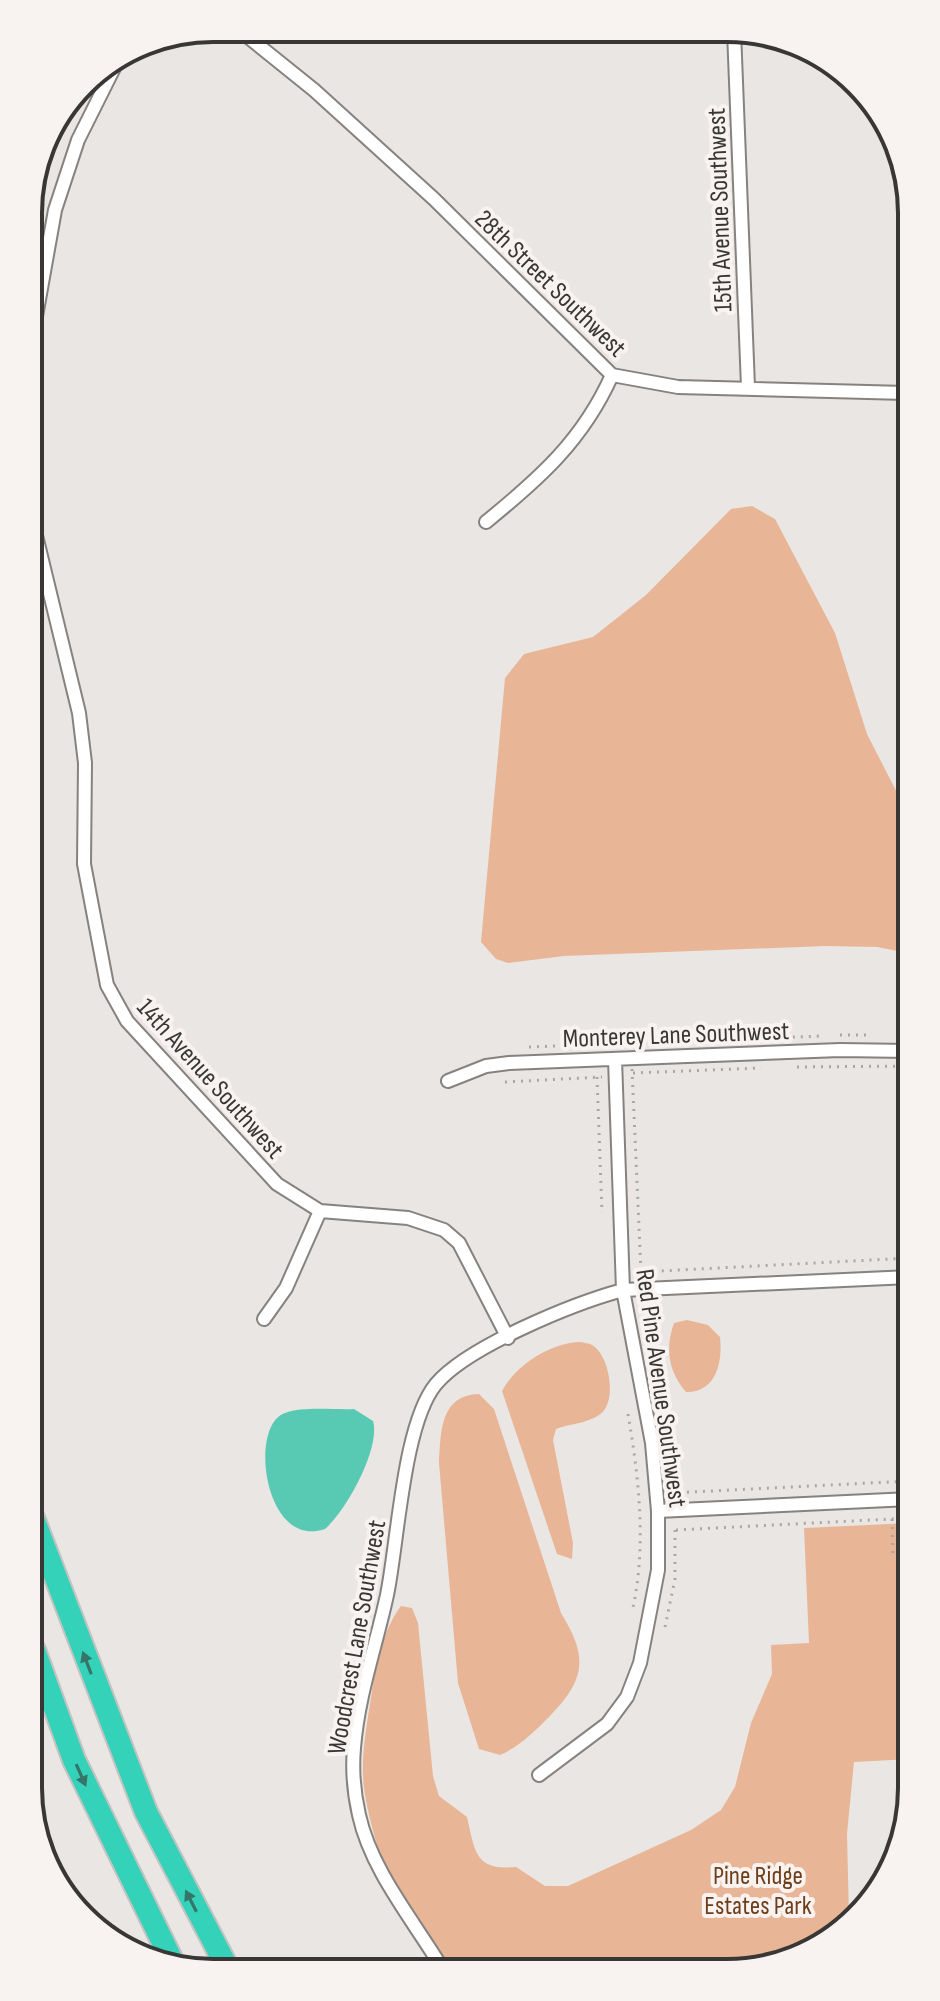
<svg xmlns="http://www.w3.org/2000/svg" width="940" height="2001" viewBox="0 0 940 2001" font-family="'Sofia Sans Condensed',sans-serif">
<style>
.green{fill:#e8b697}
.water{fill:#58cab4}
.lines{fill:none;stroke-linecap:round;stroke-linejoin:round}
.street-casing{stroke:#86827f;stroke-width:16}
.highway-casing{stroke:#c3c3c2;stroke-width:26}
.path{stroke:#aaa7a4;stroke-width:3;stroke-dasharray:2 6;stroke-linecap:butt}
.street{stroke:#fff;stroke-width:12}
.highway{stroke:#34d2b8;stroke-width:22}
.oneway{fill:#367569}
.labels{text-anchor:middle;stroke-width:8;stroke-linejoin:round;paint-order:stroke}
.street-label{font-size:26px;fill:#383735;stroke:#f8f3f0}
.park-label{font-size:26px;fill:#6e3e1b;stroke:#f8f3f0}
.rim{fill:none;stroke:#383735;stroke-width:4}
</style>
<rect width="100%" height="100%" fill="#eae6e3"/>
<path class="green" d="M752,506l23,13 60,114 32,101 41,80v139l-31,-6 -51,-1 -262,10 -56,7 -12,-4 -15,-17 24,-264 19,-24 69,-17 53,-42 85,-86z
M687,1320l21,5 12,12c3,25 -4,56 -34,55 -18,-21 -21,-44 -12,-69z
M580,1342c4,1 9,1 12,3 18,10 26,59 7,70 -11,8 -30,9 -43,14l-3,11 20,103 -1,16 -15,-5 -55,-163c14,-26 48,-48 78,-49z
M479,1394l15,15 67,204c28,45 24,67 -12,104 -14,14 -30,30 -49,38l-21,-6 -21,-66 -19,-220c2,-31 1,-68 40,-69z
M911,1523v236l-57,3 -7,72 2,83 -74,50 -338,1c-37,-50 -61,-112 -72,-173 -6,-34 2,-70 7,-104 4,-28 12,-63 29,-85l11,2 6,15 15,153 6,20 28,21c8,35 8,54 49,50l29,19h23l123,-56 30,-20 14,-23 16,-64 21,-49 -1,-29 38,-2 -5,-115z"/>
<path class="water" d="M354,1409l19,12c8,27 -27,90 -48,108 -61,21 -77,-104 -40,-116 19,-7 48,-3 69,-4z"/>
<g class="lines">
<defs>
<path id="street" d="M237,28l77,62 120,109 178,176 66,12 228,6
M734,31l14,356
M30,350l25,-140 23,-70 42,-84
M31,515l48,198 6,50 -1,101 23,121 20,36 150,163 43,27 88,7 36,12 15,13 49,95
M486,522c54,-44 97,-82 126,-147
M448,1081l38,-15 23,-3 331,-13 69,1
M264,1319l22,-31 34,-77
M658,1511l252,-12
M539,1775l68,-51 20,-27 13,-34 18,-93v-59l-6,-68 -29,-153 -8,-231
M442,1968c-29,-48 -71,-98 -83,-153 -5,-22 -7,-45 -5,-67 4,-52 22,-102 33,-153 11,-53 16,-171 49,-211 32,-38 139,-81 187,-94l287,-13"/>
<path id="highway" d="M33,1518l113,294 82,157
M34,1650l40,110 102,209"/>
</defs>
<use href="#street" class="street-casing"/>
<use href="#highway" class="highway-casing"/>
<path class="path" d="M840,1035h28
M529,1047l292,-11
M797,1067l112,-1
M632,1069l9,203 269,-14
M633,1073l128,-5
M597,1077l5,136
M505,1082l97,-5
M665,1404l8,88
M628,1414c11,64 19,134 4,198
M671,1493l239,-12
M892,1519l1,39
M676,1530l235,-12
M665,1627l10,-48v-55"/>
<use href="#street" class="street"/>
<use href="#highway" class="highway"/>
</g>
<defs><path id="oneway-solid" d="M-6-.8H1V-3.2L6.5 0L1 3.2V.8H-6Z" transform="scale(2)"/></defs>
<g class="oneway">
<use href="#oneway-solid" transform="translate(87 1663) rotate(-111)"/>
<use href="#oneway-solid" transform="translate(81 1775) rotate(66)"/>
<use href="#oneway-solid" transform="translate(191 1901) rotate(-117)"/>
</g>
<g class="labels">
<g class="street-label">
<text transform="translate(719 210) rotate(-92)" y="9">15th Avenue Southwest</text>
<text transform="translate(551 283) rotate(44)" y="9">28th Street Southwest</text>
<text transform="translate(676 1034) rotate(-2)" y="9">Monterey Lane Southwest</text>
<text transform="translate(211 1078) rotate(48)" y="9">14th Avenue Southwest</text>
<text transform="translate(662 1388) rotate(82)" y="9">Red Pine Avenue Southwest</text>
<text transform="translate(356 1637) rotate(-80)" y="9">Woodcrest Lane Southwest</text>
</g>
<g class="park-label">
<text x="758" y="1884">Pine Ridge<tspan x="758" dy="30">Estates Park</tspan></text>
</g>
</g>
<path d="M0 0H940V2001H0ZM213 42H727A171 171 0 0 1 898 213V1788A171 171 0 0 1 727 1959H213A171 171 0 0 1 42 1788V213A171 171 0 0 1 213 42Z" fill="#f8f3f0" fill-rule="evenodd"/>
<path class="rim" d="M213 42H727A171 171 0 0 1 898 213V1788A171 171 0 0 1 727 1959H213A171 171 0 0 1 42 1788V213A171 171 0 0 1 213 42Z"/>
</svg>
